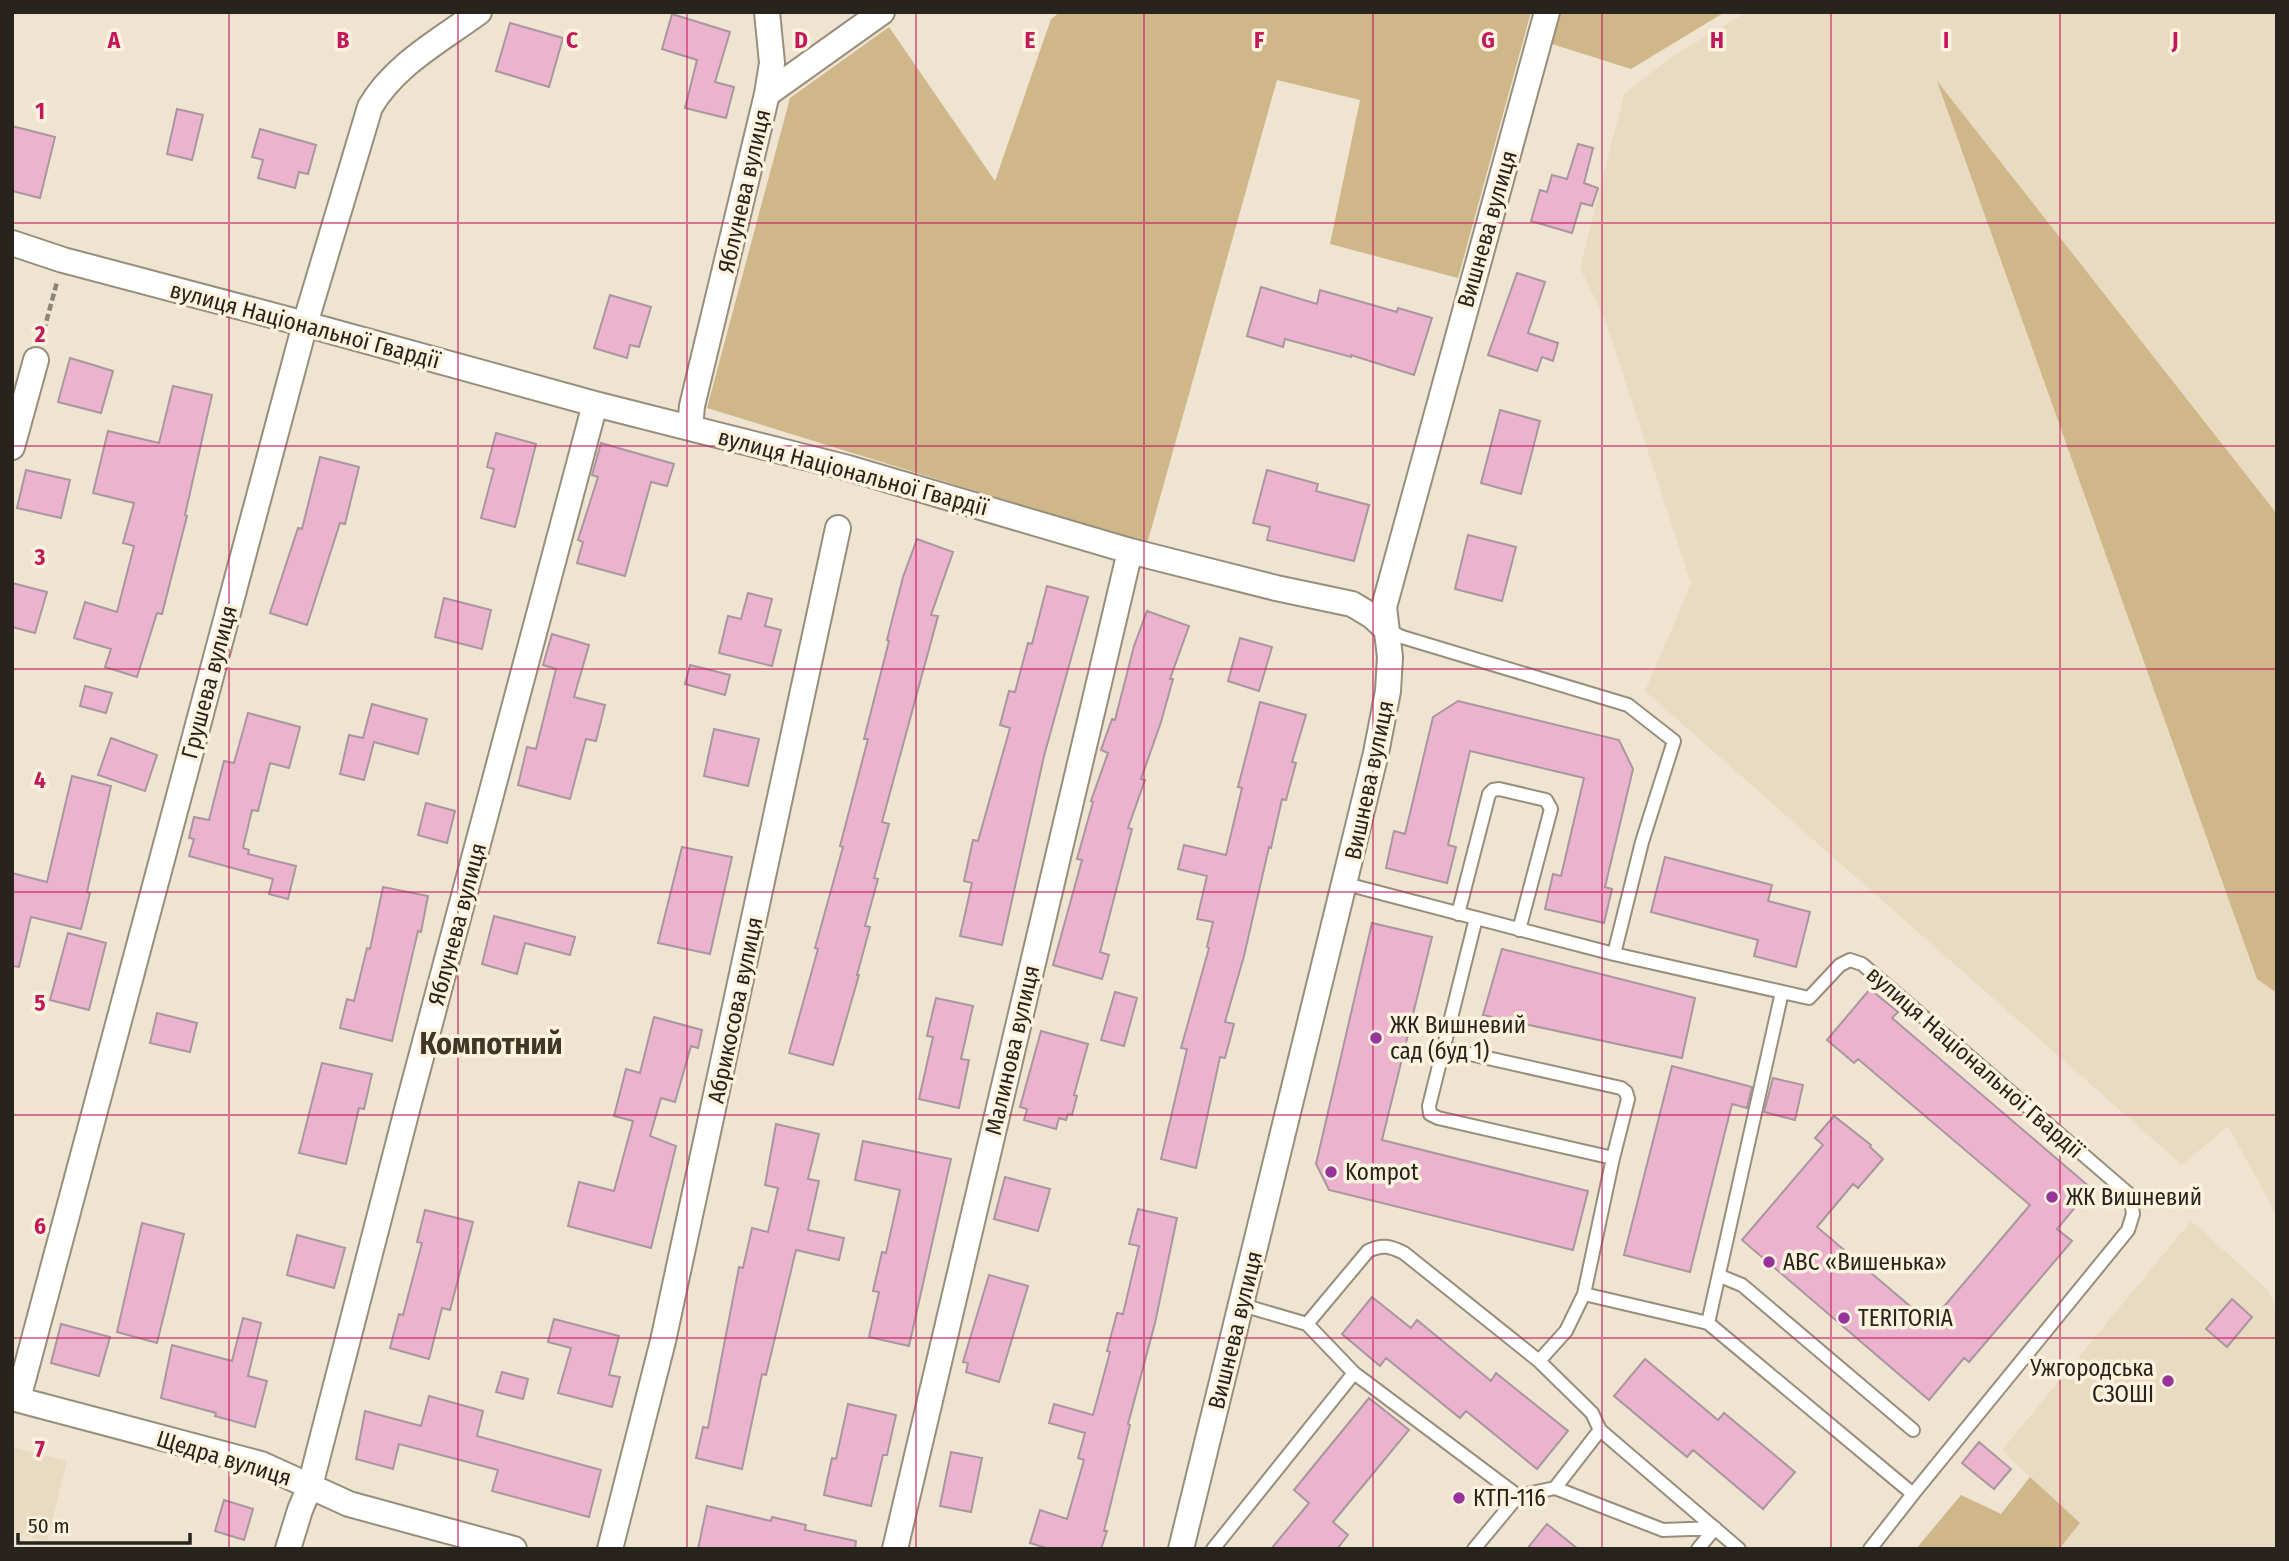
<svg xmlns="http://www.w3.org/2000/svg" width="2289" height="1561" viewBox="0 0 2289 1561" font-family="'Fira Sans Condensed',sans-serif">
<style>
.built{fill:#e9dbc1}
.green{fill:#cfb789}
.building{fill:#ebb3ce;stroke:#aa969f;stroke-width:2}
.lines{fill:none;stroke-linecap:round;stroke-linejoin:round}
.service-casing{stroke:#978e7c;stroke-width:16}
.minor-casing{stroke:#978e7c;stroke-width:28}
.path{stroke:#8b8477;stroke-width:4.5;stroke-dasharray:7 3.5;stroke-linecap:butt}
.service{stroke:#fff;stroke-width:12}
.minor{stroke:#fff;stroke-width:24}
.grid{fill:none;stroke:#c2185b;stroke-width:2;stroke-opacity:0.55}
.poi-dot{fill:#97349b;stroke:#fcf2de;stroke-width:2.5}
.labels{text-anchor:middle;stroke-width:7;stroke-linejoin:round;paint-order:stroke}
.street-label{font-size:23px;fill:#28241d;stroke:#fcf2de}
.poi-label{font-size:23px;fill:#28241d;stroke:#fcf2de;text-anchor:start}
.district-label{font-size:30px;font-weight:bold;fill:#3e3626;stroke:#fcf2de}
.grid-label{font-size:23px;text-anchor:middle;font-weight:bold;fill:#c2185b;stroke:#fcf2de;stroke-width:7;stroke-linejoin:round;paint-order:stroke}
</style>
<rect width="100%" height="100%" fill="#eee4d1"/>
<path class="built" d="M1747,12h530v1204l-49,-90 -46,39 -537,-474 46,-107 -86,-265 -25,-51 44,-174 49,-38z
M2191,1221l77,69 9,22v237h-361l45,-54 41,19 28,-37 -28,-27z
M12,1447l55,14 -20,80 -35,-9z"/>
<path class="green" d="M1060,12h471l-73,266 -128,-34 30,-144 -83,-20 -130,464 -440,-136 83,-310 99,-71 106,154 56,-162z
M1561,12h164l-94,57 -79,-25z
M1937,81l340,433v479l-20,-14z
M2030,1477l50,46 -21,26h-143l45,-54 40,19z"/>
<path class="building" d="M672,14l58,18 -15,50 19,5 -8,31 -41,-10 12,-48 -35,-11z
M510,23l53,15 -14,49 -53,-16z
M177,109l26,6 -11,45 -25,-6z
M12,126l43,11 -15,61 -28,-7z
M260,129l56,16 -8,29 -9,-2 -4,16 -37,-10 5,-18 -11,-3z
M1578,144l15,4 -9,35 14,5 -6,18 -11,-3 -9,30 -41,-12 9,-31 7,2 5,-17 15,4z
M1517,273l28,9 -17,51 30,10 -5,18 -11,-4 -5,14 -49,-16z
M1261,287l56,17 3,-14 77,22 1,-4 34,10 -18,57 -63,-20v2l-66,-18 -2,8 -36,-11z
M610,295l41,12 -12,40 -9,-2 -3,13 -33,-10z
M70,358l43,13 -12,42 -43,-11z
M173,386l39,9 -27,120 2,1 -25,98 -5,-1 -20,64 -32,-10 6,-18 -37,-11 11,-36 32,10 17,-66 -11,-3 11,-40 -41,-10 15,-62 51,12z
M1500,410l40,11 -19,73 -40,-11z
M496,433l40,11 -21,83 -34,-9 13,-49 -7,-2z
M601,443l73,21 -7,22 -16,-4 -26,94 -48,-13 6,-21 -5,-2 20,-63 -6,-2z
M320,457l39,10 -14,57 -5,-1 -33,102 -37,-12 28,-85 4,1z
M26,470l44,10 -9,38 -44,-10z
M1267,470l51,14 -2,7 53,14 -15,56 -87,-21 3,-13 -17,-4z
M1468,535l48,12 -14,54 -47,-12z
M917,539l36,13 -22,63 7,1 -56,206 7,2 -15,54 4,1 -13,47 5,1 -13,48h2l-26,90 -44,-12 29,-104 -3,-1 28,-101 -3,-1 28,-107h-4l25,-98 -2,-1 16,-63z
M12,583l35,9 -12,41 -23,-6z
M1047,586l41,11 -44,159 -42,189 -42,-9 12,-53 -8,-2 9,-41 5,1 32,-113 -10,-3 9,-34 6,1 13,-49 4,1z
M748,593l24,6 -7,27 16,4 -9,36 -53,-13 9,-37 13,3z
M444,598l47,12 -9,39 -47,-12z
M1147,611l42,15 -19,53h3l-12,43 -20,57 4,1 -17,48 4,1 -32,123 9,3 -7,24 -49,-14 29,-105 -5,-1 16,-57 -2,-1 17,-48 -7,-3 11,-31 3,1 19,-74z
M552,634l37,11 -15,52 31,8 -9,36 -10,-2 -16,60 -52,-14 9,-38 9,2 20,-80 -13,-4z
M1240,638l32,9 -13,44 -31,-10z
M690,665l40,10 -5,20 -40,-11z
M85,686l27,7 -6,20 -26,-7z
M1458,701l161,39 14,29 -28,118 7,2 -8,34 -59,-14 8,-35 8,2 23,-98 -114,-27 -22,94 8,2 -9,36 -61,-15 8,-37 11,3 28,-117z
M1260,702l46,13 -14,47 4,1 -10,37 -4,-1 -11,49 -2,-1 -25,109 -19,66 9,2 -9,34 -5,-1 -24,111 -35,-9 26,-110 -6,-1 28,-100 -2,-1 6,-25 -16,-3 10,-43 -29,-7 6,-24 42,10 16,-67 -4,-1z
M372,704l55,15 -9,35 -44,-12 -10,38 -24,-6 9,-39 14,3z
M248,713l52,14 -11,41 -19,-5 -12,48 -6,-1 -9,38 6,2 -1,4 48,12 -8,33 -19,-5 4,-15 -84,-23 5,-17 -5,-1 5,-21 15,3 15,-59 10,2z
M714,729l45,10 -11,47 -44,-10z
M111,738l46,17 -12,36 -47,-16z
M72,776l39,10 -24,106 3,1 -9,36 -50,-12 -12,50 -7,-1v-93l35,9z
M426,803l29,8 -8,32 -29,-8z
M682,847l50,10 -22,97 -52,-11z
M1665,857l107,28 -4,16 42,11 -14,55 -42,-11 4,-16 -107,-28z
M383,887l45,9 -7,36 -3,-1 -26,110 -52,-13 7,-29 7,2 13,-53 3,1z
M494,916l81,21 -5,18 -45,-12 -8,31 -35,-10z
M1372,923l60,14 -50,203 206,51 -15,59 -244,-60 -13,-26z
M68,933l38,10 -17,67 -39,-10z
M1502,949l193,49 -13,60 -199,-43z
M1870,989l28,23 -6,6 199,170 -34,41 15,12 -103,121 -5,-4 -35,42 -187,-160 81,-95 -8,-7 19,-22 37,29 -1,2 13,12 -25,29 -5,-4 -36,43 113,96 100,-118 -172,-146 -4,4 -27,-23z
M1115,992l22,6 -13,48 -23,-6z
M936,998l37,8 -12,53 8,1 -10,48 -40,-9 14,-62 -6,-1z
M157,1013l40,10 -7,29 -40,-9z
M654,1017l48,13 -4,18 -7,-2 -16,56 -14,-4 -11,38 26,10 -25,102 -83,-22 11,-44 35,9 19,-70 -19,-5 12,-47 14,4z
M1041,1031l47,13 -14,51 3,1 -5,19 -4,-1 -2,6 -7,-2 -3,11 -32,-9 3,-11 -7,-2z
M322,1063l50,11 -8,35 -5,-1 -13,56 -47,-11z
M1672,1066l80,21 -5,21 -15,-4 -42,168 -66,-17z
M1773,1078l30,7 -8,35 -31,-8z
M776,1124l43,10 -11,45 11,2 -11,49 36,8 -5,22 -43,-10 -30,125 -4,-1 -20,95 -46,-11 7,-31 5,1 31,-161 4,1 9,-40 16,4 10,-44 -13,-3z
M863,1141l88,18 -42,187 -40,-9 10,-45 -6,-1 9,-39 4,1 14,-63 -45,-10z
M1005,1177l45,12 -12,42 -44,-12z
M1138,1209l39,9 -22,105 -27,101 2,1 -26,106h3l-6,18h-51l-20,-6 10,-33 27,9 17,-59 -6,-2 7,-25 -36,-10 5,-19 39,11 17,-63 -3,-1 10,-38 6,1 16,-68 -10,-2z
M425,1210l48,12 -23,88 -8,-2 -13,51 -39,-11 9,-34 4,1 19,-72 -5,-1z
M142,1223l42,11 -27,109 -40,-11z
M297,1235l48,13 -11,40 -47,-13z
M989,1275l39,11 -29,96 -33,-10 2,-9 -5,-1z
M1372,1297l39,31 6,-8 74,61 5,-8 72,58 -31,38 -71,-58 -6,7 -74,-60 -6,8 -38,-32z
M2232,1299l20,18 -25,30 -21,-18z
M243,1318l18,5 -13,53 19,5 -12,46 -40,-11 1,-3 -55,-15 11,-53 60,16z
M554,1319l65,17 -10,39 11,2 -8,30 -54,-14 13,-45 -23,-6z
M61,1324l49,13 -11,39 -48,-13z
M1645,1359l73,61 6,-7 71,59 -32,37 -70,-59 -6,7 -73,-61z
M502,1372l26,7 -5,20 -27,-7z
M429,1396l54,15 -6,25 124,34 -12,47 -97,-26 6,-21 -99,-26 -6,25 -37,-10 9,-48 56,15z
M1369,1398l40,32 -76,92 15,13 -11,14h-66l38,-46 -15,-13z
M848,1404l48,11 -9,40h-4l-12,51 -47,-11 8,-37 4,1z
M1979,1442l32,27 -17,20 -32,-26z
M951,1452l31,6 -11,54 -31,-6z
M224,1500l29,9 -9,31 -29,-9z
M707,1506l64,15 1,-4 34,8 -1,5 51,11 -1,8h-157z
M1547,1524l31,25h-51z"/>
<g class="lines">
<defs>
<path id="service" d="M1388,630l14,7 226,68 46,36 -32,101 -28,112
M1346,884l268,70 195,44 31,-33 10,-5 12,4 268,231 3,19 -5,16 -215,264 -205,-171 -124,-29
M1458,914l31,-120 4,-4 6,-1 47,11 5,9 -32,121
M1476,918l-47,188 1,8 8,4 175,40
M1443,1048l178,40 5,4 2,7 -15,59 -29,136 -18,37 -27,30
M1720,1276l22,9 171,145
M1242,1305l65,19
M1708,1323l74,-331
M1354,1373l164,123
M1600,1430l139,119
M1555,1488l108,42 52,-2
M1213,1549l141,-176 -47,-49 61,-73c14,-7 22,-5 36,2l135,108 53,52 8,17 -45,58 -37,8 -44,53
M1698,1549l17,-21
M1870,1549l43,-55"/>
<path id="minor" d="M767,94l5,-31 -5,-51
M12,243l51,17 242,64 290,80 253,64 282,83 146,37 76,16 20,12 13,12
M690,427l2,-21 75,-312 115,-82
M12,447l24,-87
M12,1398l249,66 88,40 165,45
M18,1399l287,-1075 65,-217c24,-42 71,-67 109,-95
M288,1549l12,-39 10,-24 98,-380 187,-702
M610,1549l53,-208 175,-813
M895,1549l235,-998
M1181,1549l195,-796 12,-62 2,-34 -6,-50 163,-595"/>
</defs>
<use href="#service" class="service-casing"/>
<use href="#minor" class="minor-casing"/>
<path class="path" d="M41,341l16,-59"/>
<use href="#service" class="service"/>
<use href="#minor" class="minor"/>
</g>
<path class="grid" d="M229,12v1537M458,12v1537M687,12v1537M916,12v1537M1144,12v1537M1373,12v1537M1602,12v1537M1831,12v1537M2060,12v1537M12,223h2265M12,446h2265M12,669h2265M12,892h2265M12,1115h2265M12,1338h2265"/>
<g class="poi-dot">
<circle cx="1376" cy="1038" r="7"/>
<circle cx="1331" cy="1172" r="7"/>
<circle cx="2052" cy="1197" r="7"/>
<circle cx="1769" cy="1262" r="7"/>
<circle cx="1844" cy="1318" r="7"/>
<circle cx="2168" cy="1381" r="7"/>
<circle cx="1459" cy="1498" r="7"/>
</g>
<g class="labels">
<g class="street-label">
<text transform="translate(744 191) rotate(-77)" y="8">Яблунева вулиця</text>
<text transform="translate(1487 229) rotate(-74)" y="8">Вишнева вулиця</text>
<text transform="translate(305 325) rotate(15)" y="8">вулиця Національної Гвардії</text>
<text transform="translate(853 472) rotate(15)" y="8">вулиця Національної Гвардії</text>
<text transform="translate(209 682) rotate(-75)" y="8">Грушева вулиця</text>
<text transform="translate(1369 780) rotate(-78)" y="8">Вишнева вулиця</text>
<text transform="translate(457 924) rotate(-75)" y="8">Яблунева вулиця</text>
<text transform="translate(735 1010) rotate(-78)" y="8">Абрикосова вулиця</text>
<text transform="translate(1012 1050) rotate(-77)" y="8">Малинова вулиця</text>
<text transform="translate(1975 1062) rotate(41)" y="8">вулиця Національної Гвардії</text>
<text transform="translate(1235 1330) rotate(-76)" y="8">Вишнева вулиця</text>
<text transform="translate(224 1458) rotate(17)" y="8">Щедра вулиця</text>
</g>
<g class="poi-label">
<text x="1390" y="1033">ЖК Вишневий<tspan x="1390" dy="26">сад (буд 1)</tspan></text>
<text x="1345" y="1180">Kompot</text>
<text x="2066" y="1205">ЖК Вишневий</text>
<text x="1783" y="1270">ABC «Вишенька»</text>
<text x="1858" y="1326">TERITORIA</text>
<text x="2154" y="1376" text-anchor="end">Ужгородська<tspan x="2154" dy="26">СЗОШІ</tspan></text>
<text x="1473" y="1506">КТП-116</text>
</g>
<g class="district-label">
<text x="491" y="1054">Компотний</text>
</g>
</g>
<g class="grid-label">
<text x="114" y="48">A</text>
<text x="343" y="48">B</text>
<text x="572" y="48">C</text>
<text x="801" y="48">D</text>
<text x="1030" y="48">E</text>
<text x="1259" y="48">F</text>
<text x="1488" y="48">G</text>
<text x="1717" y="48">H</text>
<text x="1946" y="48">I</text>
<text x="2175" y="48">J</text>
<text x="40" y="119">1</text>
<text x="40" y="342">2</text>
<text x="40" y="565">3</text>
<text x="40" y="788">4</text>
<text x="40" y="1011">5</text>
<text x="40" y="1234">6</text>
<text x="40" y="1457">7</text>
</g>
<rect width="2289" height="1561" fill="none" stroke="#28241d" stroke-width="28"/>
<path d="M18 1533v10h172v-10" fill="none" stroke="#28241d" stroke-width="3.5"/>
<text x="28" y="1533" font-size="21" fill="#28241d" stroke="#fcf2de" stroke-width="5" paint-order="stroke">50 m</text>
</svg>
